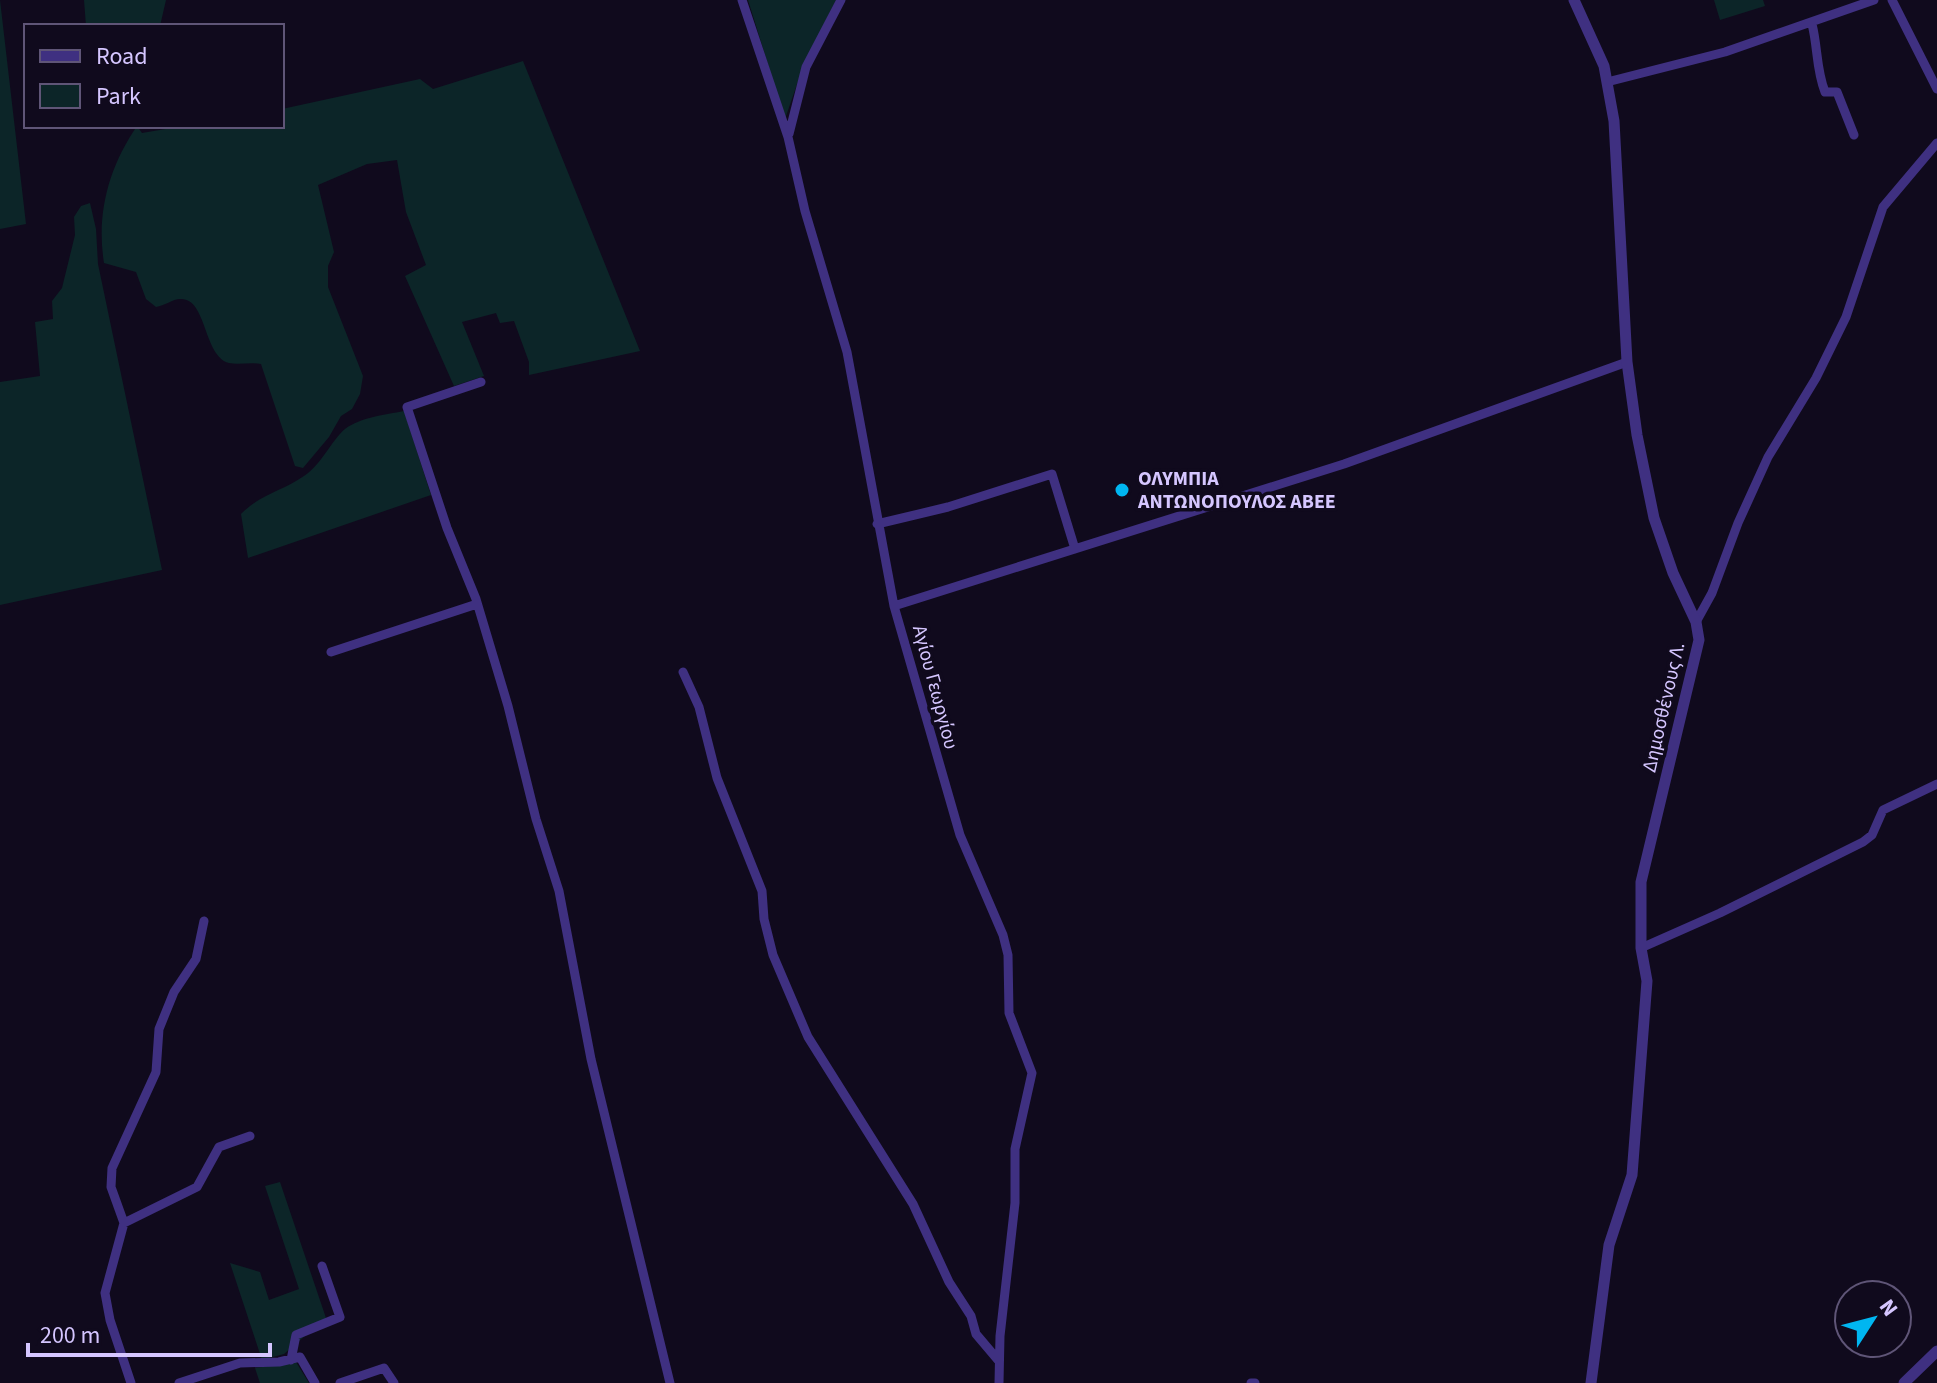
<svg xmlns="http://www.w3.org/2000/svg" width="1937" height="1383" viewBox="0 0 1937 1383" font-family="'Source Sans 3',sans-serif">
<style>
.green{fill:#0c2528}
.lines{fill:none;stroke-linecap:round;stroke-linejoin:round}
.minor{stroke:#3f3081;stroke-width:9}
.tertiary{stroke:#3f3081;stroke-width:11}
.poi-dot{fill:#00b6f1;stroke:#100a1d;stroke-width:3}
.labels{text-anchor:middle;stroke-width:7;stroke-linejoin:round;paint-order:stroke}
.poi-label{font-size:20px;font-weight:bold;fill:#d5c6ff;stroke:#100a1d;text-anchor:start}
.street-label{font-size:20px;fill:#d5c6ff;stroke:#100a1d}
</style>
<rect width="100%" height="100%" fill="#100a1d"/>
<path class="green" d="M0,0l26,224 -26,5z
M84,0h82l-6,26h-74z
M748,0h88l-32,64 -19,55z
M1714,0h49l2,6 -45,14z
M523,61l117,290 -111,24v-13l-15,-41 -14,2 -4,-10 -34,9 22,54 -30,10 -49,-110 21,-11 -20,-53 -9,-52 -30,4 -49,21 16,67 -6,14v21l35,89 -3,18 -8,15 -11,7 -12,21 -26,31 -8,-2 -34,-102c-10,-2 -23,1 -32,-1 -26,-7 -22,-66 -49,-64 -7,0 -16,7 -24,8l-10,-8 -10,-27 -32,-9c-8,-50 5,-96 33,-137l5,7 41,-7h99v-17l138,-30 13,10z
M90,203l6,26 2,35 64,306 -162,35v-223l40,-6 -5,-54 18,-3 -1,-18 10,-13 13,-53 -1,-18 7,-11z
M404,411l27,84 -183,63 -7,-44c21,-21 40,-22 63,-38 18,-12 27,-35 41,-47 16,-12 40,-14 59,-18z
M280,1182l46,136 -42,36 -22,6 -32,-97 30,9 9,28 30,-11 -34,-103z
M296,1362l13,21h-49l-5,-15z"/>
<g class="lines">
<path class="minor" d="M742,0l46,137 17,74 42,141 47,254 66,229 43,100 5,20 1,58 23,60 -17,76v54l-15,133 -1,47
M1892,0l45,89
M1812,24c6,24 4,45 13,68h12l17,43
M1607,82l118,-30 149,-52
M789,134l17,-67 35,-67
M481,382l-74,25 40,121 29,71 32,107 28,113 23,72 32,168 79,324
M877,524l71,-17 104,-33 23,75
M894,606l450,-142 283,-102
M1696,622l16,-29 26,-70 30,-66 48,-79 30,-61 37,-110 54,-64
M331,652l146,-48
M683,672l16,35 18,71 45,113 2,28 9,36 35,82 105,167 36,78 22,34 5,18 22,26
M204,921l-8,38 -22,33 -15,37 -3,43 -44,96 -1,19 13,36 73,-36 22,-40 31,-11
M1641,948l79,-35 143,-71 9,-7 11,-25 54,-26
M124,1223l-19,70 5,27 21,63
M291,1360l5,-25 44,-18 -18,-51
M179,1383l61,-20 39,-1 21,-5 15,26
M340,1383l44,-15 10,15
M1251,1383h4"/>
<path class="tertiary" d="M1574,0l30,66 10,55 13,241 10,73 17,83 19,55 23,49 3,18 -58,242v66l6,33 -15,194 -23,70 -18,138
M1904,1383l33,-32"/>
</g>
<circle class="poi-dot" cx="1122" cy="490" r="8"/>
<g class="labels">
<g class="poi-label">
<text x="1138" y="485">ΟΛΥΜΠΙΑ<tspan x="1138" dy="23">ΑΝΤΩΝΟΠΟΥΛΟΣ ΑΒΕΕ</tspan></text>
</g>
<g class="street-label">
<text transform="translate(936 687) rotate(75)" y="7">Αγίου Γεωργίου</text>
<text transform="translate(1663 707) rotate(-77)" y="7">Δημοσθένους Λ.</text>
</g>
</g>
<rect x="24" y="24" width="260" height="104" fill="#100a1d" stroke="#5f5577" stroke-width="2"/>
<rect x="40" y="50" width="40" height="12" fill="#3f3081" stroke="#5f5577" stroke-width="2"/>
<text x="96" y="64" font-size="24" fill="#d5c6ff">Road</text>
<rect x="40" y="84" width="40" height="24" fill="#0c2528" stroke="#5f5577" stroke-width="2"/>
<text x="96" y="104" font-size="24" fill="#d5c6ff">Park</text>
<g transform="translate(1873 1319) rotate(54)"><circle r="38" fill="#100a1d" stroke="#5f5577" stroke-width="2"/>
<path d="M0-6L14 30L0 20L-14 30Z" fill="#00b6f1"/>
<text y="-12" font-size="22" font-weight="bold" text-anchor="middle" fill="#d5c6ff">N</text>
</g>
<path d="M28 1343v12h242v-12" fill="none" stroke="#d5c6ff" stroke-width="4"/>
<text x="40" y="1343" font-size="24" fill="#d5c6ff" stroke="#100a1d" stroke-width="6" paint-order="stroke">200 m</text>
</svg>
